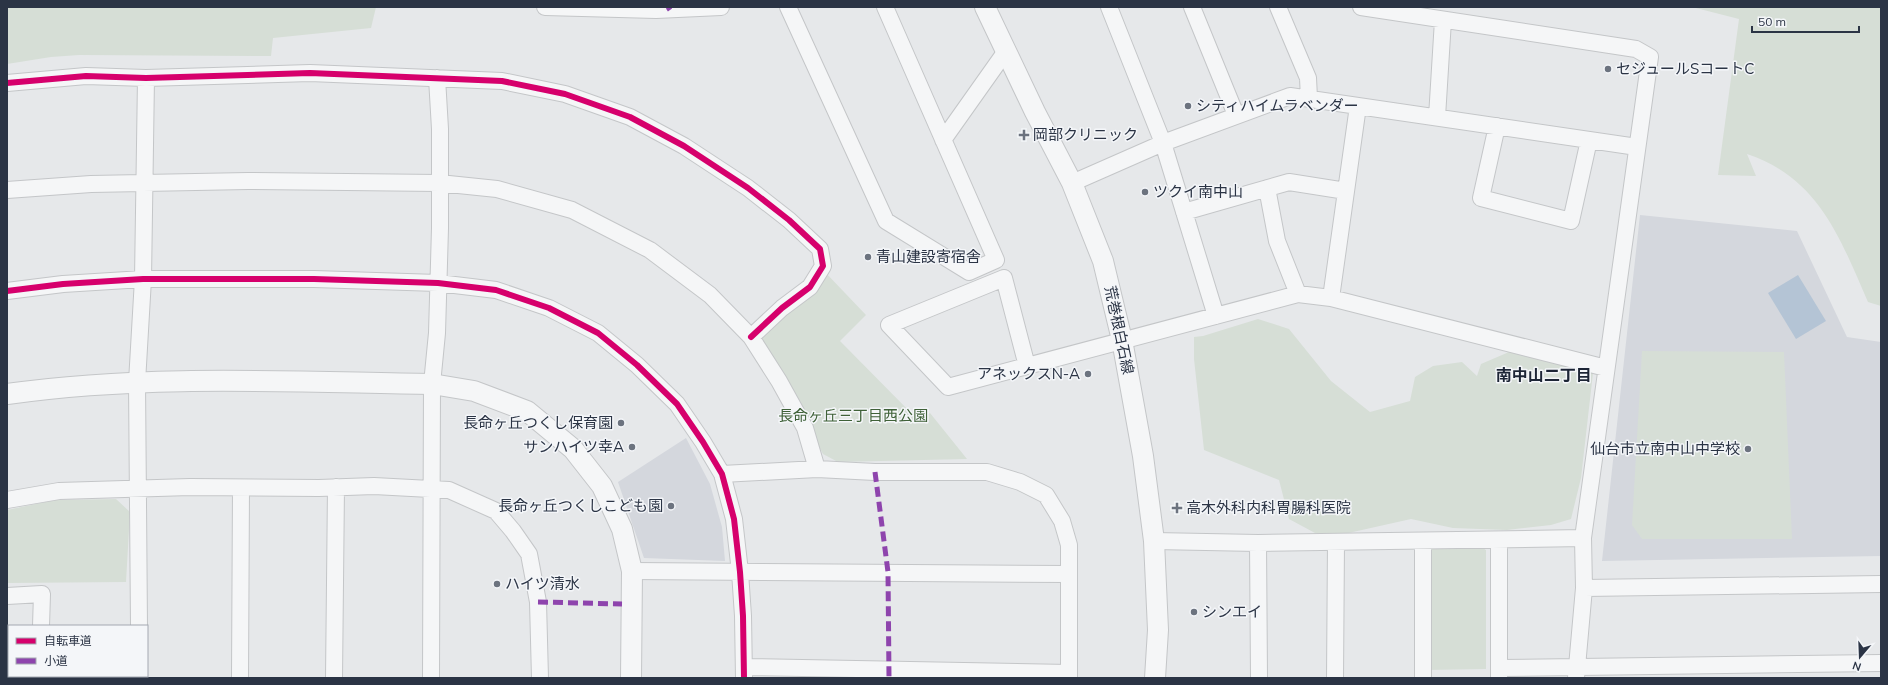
<svg xmlns="http://www.w3.org/2000/svg" width="1888" height="685" viewBox="0 0 1888 685" font-family="Mulish,'Noto Sans JP',sans-serif">
<style>
.built{fill:#d4d7dd}
.green{fill:#d6ded6}
.water{fill:#b4c4d5}
.lines{fill:none;stroke-linecap:round;stroke-linejoin:round}
.minor-casing{stroke:#c4c6c8;stroke-width:18}
.tertiary-casing{stroke:#c4c6c8;stroke-width:22}
.minor{stroke:#f5f6f7;stroke-width:16}
.tertiary{stroke:#f5f6f7;stroke-width:20}
.quiet{stroke:#8e44ad;stroke-width:5;stroke-dasharray:10 5;stroke-linecap:butt}
.cycleway-casing{stroke:#f4f6f9;stroke-width:8}
.cycleway{stroke:#d6006c;stroke-width:6}
.poi-dot{fill:#6c737f;stroke:#f4f6f9;stroke-width:1.5}
.labels{text-anchor:middle;stroke-width:3;stroke-linejoin:round;paint-order:stroke}
.poi-label{font-size:15px;fill:#2b3445;stroke:#f4f6f9;text-anchor:start}
.street-label{font-size:15px;fill:#2b3445;stroke:#f4f6f9}
.park-label{font-size:15px;fill:#3f6138;stroke:#f4f6f9}
.neighbourhood-label{font-size:16px;font-weight:bold;fill:#1d2536;stroke:#f4f6f9}
</style>
<rect width="100%" height="100%" fill="#e6e8ea"/>
<path class="built" d="M1640,215l157,16 50,106 34,5v214l-279,5z
M686,438l24,46 12,43 3,34 -81,-3 -26,-76z"/>
<path class="green" d="M7,7h369l-5,21 -98,10 -2,18 -192,-1 -28,2 -44,7z
M1692,7h189v299l-13,-4c-28,-64 -49,-124 -121,-148l9,22 -38,-1 21,-156z
M824,271l42,44 -26,26 78,79 12,-7 37,46 -129,3 -15,-8 -64,-117z
M1258,319l31,10 42,52 39,31 40,-11 5,-24 18,-11 29,-4 15,14 4,-12 28,-12 36,7 48,14 -12,105 -10,41 -20,6 -44,5 -54,-2 -42,-9 -67,15 -29,-1 -26,-14 -10,-39 -75,-30 -10,-91v-22l9,-1z
M1642,351l142,1 8,187h-150l-10,-14z
M116,499l14,13 -4,70 -119,1v-73l48,-10z
M1476,544l10,6v119l-60,1 3,-125z"/>
<path class="water" d="M1798,275l28,46 -30,18 -28,-46z"/>
<g class="lines">
<defs>
<path id="minor" d="M545,7l111,3 65,-3
M788,7l98,214 83,51 27,-12 -111,-253
M1109,7l54,136 53,173
M1192,7l44,108
M1278,7l30,71 1,20
M1361,7l275,42 14,8 -67,481 1,50 -8,90
M7,83l79,-7 60,2 164,-5 192,8 63,13 65,23 54,29 64,42 41,32 31,29 3,17 -13,21 -28,21 -31,29
M1437,117l6,-97
M1497,126l-16,72 90,23 18,-81
M943,140l63,-89
M1072,183l91,-40 127,-47 347,51
M1267,188l10,53 21,53
M7,190l84,-6 52,-1 105,-2 191,2 58,6 75,21 78,40 60,45 41,42 28,44 26,47 12,41
M1184,212l105,-30 57,9
M7,291l56,-7 80,-5h171l124,4 58,7 53,18 49,25 39,32 40,39 26,38 19,32 12,45 6,53 3,44 1,62
M1331,298l27,-192
M1027,366l-23,-88 -115,47 59,62 350,-93 33,4 275,70
M722,474l95,-5 58,3h112l33,10 26,13 16,26 7,24v133
M7,500l52,-9 131,-4 129,1 55,-2 75,4 47,21 17,20 16,23 9,48 2,76
M1499,540v138
M1154,541l104,2 325,-5
M1258,543l1,135
M632,571l437,3
M1584,588l297,-4
M7,596l35,-2 -1,32
M139,626l-2,-244 6,-103 3,-201
M744,667l325,6
M1499,668l382,-5
M39,678v-2
M139,678v-2
M240,678l1,-190
M334,678l2,-191
M431,678l1,-294 5,-51 3,-105v-99l-3,-51
M1335,678l1,-136
M1423,678v-137"/>
<path id="tertiary" d="M985,7l50,105 37,71 31,78 19,79 21,116 11,85 4,89 -3,48
M7,394c141,-20 284,-12 425,-10l42,7 53,20 46,38 29,37 20,43 10,42 -1,107"/>
</defs>
<use href="#minor" class="minor-casing"/>
<use href="#tertiary" class="tertiary-casing"/>
<use href="#minor" class="minor"/>
<use href="#tertiary" class="tertiary"/>
<path class="quiet" d="M668,7l2,3
M875,472l13,100 1,106
M538,602l84,2"/>
<defs>
<path id="cycleway" d="M7,83l79,-7 60,2 164,-5 192,8 63,13 65,23 54,29 64,42 41,32 31,29 3,17 -13,21 -28,21 -31,29
M7,291l56,-7 80,-5h171l124,4 58,7 53,18 49,25 39,32 40,39 26,38 19,32 12,45 6,53 3,44 1,62"/>
</defs>
<use href="#cycleway" class="cycleway-casing"/>
<use href="#cycleway" class="cycleway"/>
</g>
<g class="poi-dot">
<circle cx="1608" cy="69" r="4"/>
<circle cx="1188" cy="106" r="4"/>
<path d="M1022 129h4v4h4v4h-4v4h-4v-4h-4v-4h4z"/>
<circle cx="1145" cy="192" r="4"/>
<circle cx="868" cy="257" r="4"/>
<circle cx="1088" cy="374" r="4"/>
<circle cx="621" cy="423" r="4"/>
<circle cx="632" cy="447" r="4"/>
<circle cx="1748" cy="449" r="4"/>
<circle cx="671" cy="506" r="4"/>
<path d="M1175 502h4v4h4v4h-4v4h-4v-4h-4v-4h4z"/>
<circle cx="497" cy="584" r="4"/>
<circle cx="1194" cy="612" r="4"/>
</g>
<g class="labels">
<g class="poi-label">
<text x="1616" y="74">セジュールSコートC</text>
<text x="1196" y="111">シティハイムラベンダー</text>
<text x="1033" y="140">岡部クリニック</text>
<text x="1153" y="197">ツクイ南中山</text>
<text x="876" y="262">青山建設寄宿舎</text>
<text x="1080" y="379" text-anchor="end">アネックスN-A</text>
<text x="613" y="428" text-anchor="end">長命ヶ丘つくし保育園</text>
<text x="624" y="452" text-anchor="end">サンハイツ幸A</text>
<text x="1740" y="454" text-anchor="end">仙台市立南中山中学校</text>
<text x="663" y="511" text-anchor="end">長命ヶ丘つくしこども園</text>
<text x="1186" y="513">高木外科内科胃腸科医院</text>
<text x="505" y="589">ハイツ清水</text>
<text x="1202" y="617">シンエイ</text>
</g>
<g class="street-label">
<text transform="translate(1119 330) rotate(78)" y="5">荒巻根白石線</text>
</g>
<g class="park-label">
<text x="853" y="421">長命ヶ丘三丁目西公園</text>
</g>
<g class="neighbourhood-label">
<text x="1544" y="381">南中山二丁目</text>
</g>
</g>
<rect width="1888" height="685" fill="none" stroke="#2b3445" stroke-width="16"/>
<rect x="8" y="625" width="140" height="52" fill="#f4f6f9" stroke="#a4a8b1"/>
<rect x="16" y="638" width="20" height="6" fill="#d6006c" stroke="#a4a8b1"/>
<text x="44" y="645" font-size="12" fill="#2b3445">自転車道</text>
<rect x="16" y="658" width="20" height="6" fill="#8e44ad" stroke="#a4a8b1"/>
<text x="44" y="665" font-size="12" fill="#2b3445">小道</text>
<g transform="translate(1860 657) rotate(199)" stroke="#f4f6f9" stroke-width="3" paint-order="stroke">
<path d="M0-3L7 15L0 10L-7 15Z" fill="#2b3445"/>
<text y="-6" font-size="11" font-weight="bold" text-anchor="middle" fill="#2b3445">N</text>
</g>
<path d="M1752 26v6h107v-6" fill="none" stroke="#2b3445" stroke-width="2"/>
<text x="1758" y="26" font-size="12" fill="#2b3445" stroke="#f4f6f9" stroke-width="3" paint-order="stroke">50 m</text>
</svg>
